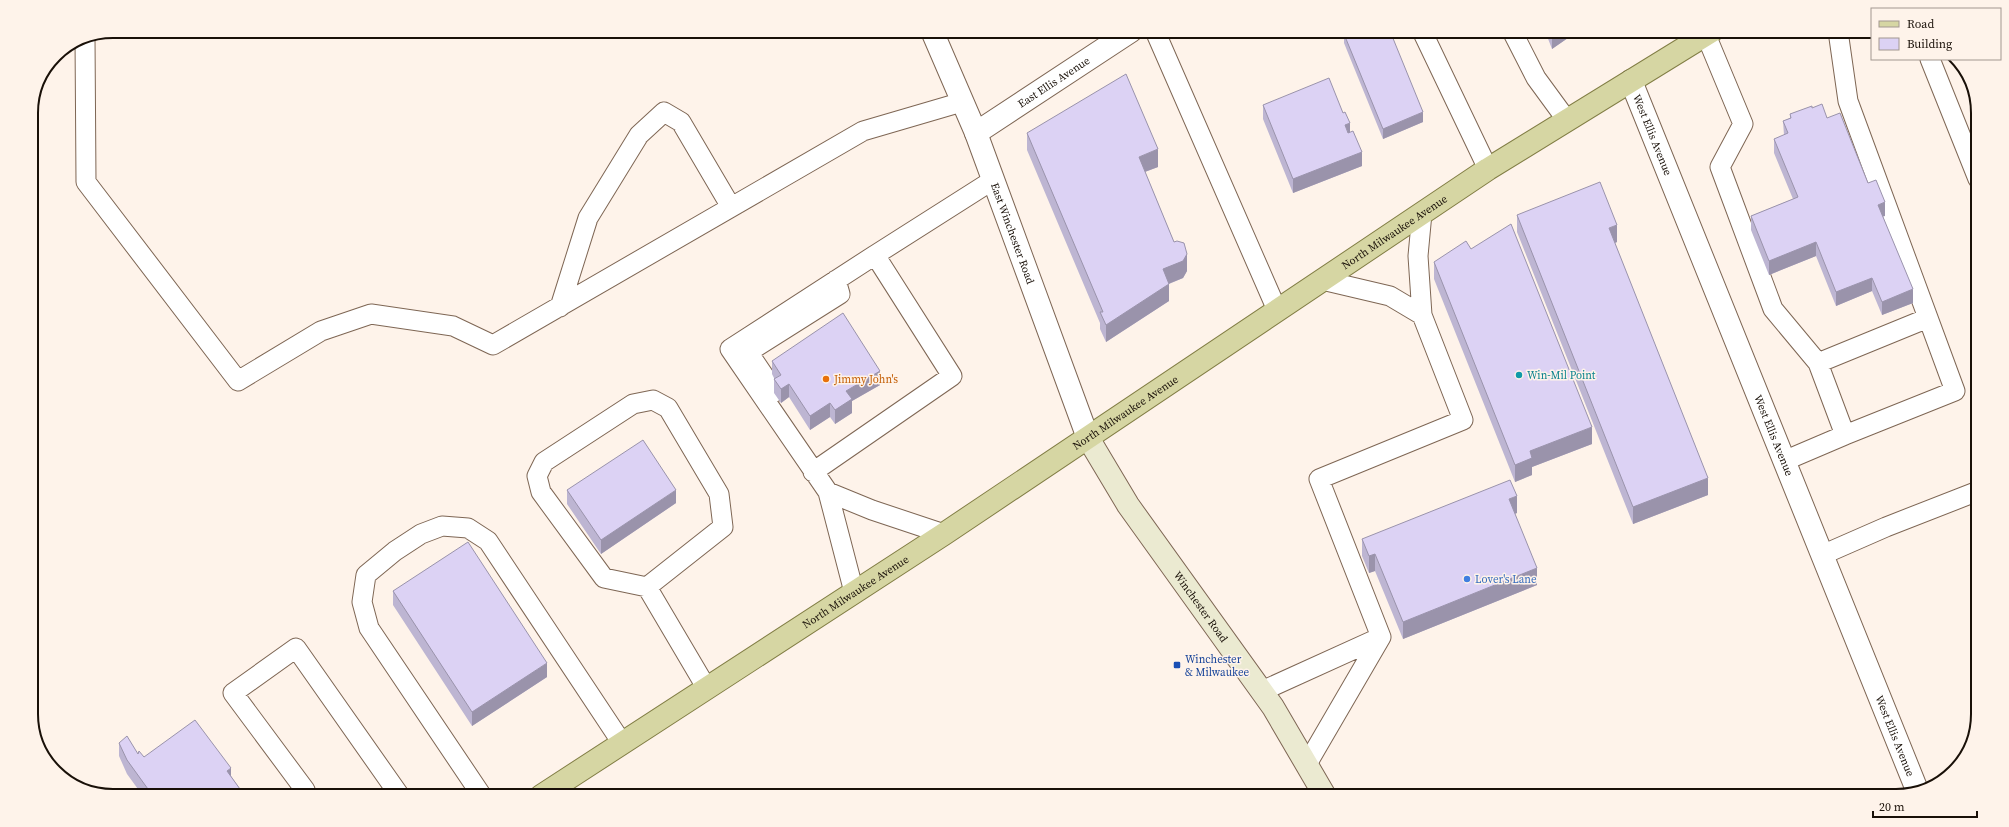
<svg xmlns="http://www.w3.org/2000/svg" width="2009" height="827" viewBox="0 0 2009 827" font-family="'Source Serif 4',serif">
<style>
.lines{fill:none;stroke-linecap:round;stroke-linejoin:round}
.lane-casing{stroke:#7e6654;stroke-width:21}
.street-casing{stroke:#7e6654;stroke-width:24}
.secondary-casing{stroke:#7e6654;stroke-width:24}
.primary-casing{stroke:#827e45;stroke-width:24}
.lane{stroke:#fff;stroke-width:19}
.street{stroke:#fff;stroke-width:22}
.secondary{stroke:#ebead1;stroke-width:22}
.primary{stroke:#d6d6a3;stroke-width:22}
.wall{fill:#bdb5d2}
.shaded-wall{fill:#9a93ab}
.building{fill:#dcd2f4;stroke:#9a93ab}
.culture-dot{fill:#0f9aa8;stroke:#fef3ea;stroke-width:1.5}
.food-dot{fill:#e8710a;stroke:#fef3ea;stroke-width:1.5}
.shop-dot{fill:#3f7fe0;stroke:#fef3ea;stroke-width:1.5}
.transit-dot{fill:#1a4fb4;stroke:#fef3ea;stroke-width:1.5}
.labels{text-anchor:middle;stroke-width:3;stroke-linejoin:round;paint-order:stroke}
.street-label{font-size:11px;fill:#191008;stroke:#fef3ea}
.culture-label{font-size:11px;fill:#0d838f;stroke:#fef3ea;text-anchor:start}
.food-label{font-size:11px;fill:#c56008;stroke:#fef3ea;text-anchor:start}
.shop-label{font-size:11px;fill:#366cbe;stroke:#fef3ea;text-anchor:start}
.transit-label{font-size:11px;fill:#164399;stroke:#fef3ea;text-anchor:start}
.rim{fill:none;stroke:#191008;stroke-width:2}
</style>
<rect width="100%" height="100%" fill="#fef3ea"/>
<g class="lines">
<defs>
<path id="lane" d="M1155,31l122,279
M1422,31l66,138
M1512,31l24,47 30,41
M1838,31l10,70 107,290 -110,44
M1706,35l37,89 -23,43 53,142 45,54 27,72 -61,26
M85,37l1,145 152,199 83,-50 50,-17 82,12 40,19 370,-214 99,-29
M1930,59l48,120
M1322,280l68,16 32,19
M560,307l28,-89 51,-83 25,-23 17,10 50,85
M1818,363l110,-45
M775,392l-23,-34 1,-9 87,-55 -4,-14
M813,472l139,-96 -77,-121 118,-75
M828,492l44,18 72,24
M1822,555l64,-28 92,-36
M647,587l76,-60 -4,-33 -51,-86 -15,-8 -20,4 -89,58 -7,14 4,16 63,86 43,9 59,100
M854,592l-26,-100 -98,-143 145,-94
M1381,637l-62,-158 144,-59 -41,-105 -4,-59 4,-43
M1262,691l119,-54
M1307,764l74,-127
M305,790l-72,-97 63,-45 104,148
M482,796l-113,-168 -7,-26 4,-27 29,-24 26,-17 21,-8 26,2 20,13 134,202"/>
<g id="street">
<path id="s1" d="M932,31l44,102 112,305"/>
<path id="s2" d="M1631,81l286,709"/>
<path id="s3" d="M976,133l155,-102"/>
</g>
<g id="secondary">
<path id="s4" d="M1088,438l40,67 145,202 52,89"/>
</g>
<g id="primary">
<path id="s5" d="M541,796l403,-262 544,-365 224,-138"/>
</g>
</defs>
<use href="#lane" class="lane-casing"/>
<use href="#street" class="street-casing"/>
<use href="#secondary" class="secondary-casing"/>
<use href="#primary" class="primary-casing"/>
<use href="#lane" class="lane"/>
<use href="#street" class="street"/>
<use href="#secondary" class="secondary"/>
<use href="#primary" class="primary"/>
</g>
<path class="wall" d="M1545,31h33l-26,18z
M1344,34l79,88 -40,17 -39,-96z
M1263,105l80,8 19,53 -69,27 -30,-74z
M1812,108l15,10 41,65 17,33h-2l30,87 -31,12 -10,-24 -36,15 -20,-50 -47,19 -18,-45v-14l42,-17 -19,-46v-14l10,-4 -1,-14 7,-3v-4z
M1027,133l131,34 -13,5 29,70 13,29 -4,7 -14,6v17l-63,41 -6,-13v-6l-73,-173z
M1517,215l100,27 -2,1 93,252 -75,29 -116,-292z
M1434,262l158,182 -60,23v8l-17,7 -81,-203z
M772,361l108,24 -28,16v12l-17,11 -5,-7 -20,13 -21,-33 -8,6 -7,-10v-15l-2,-4z
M567,490l109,13 -75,51 -34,-50z
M1517,513l-2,1 22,71 -134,54 -28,-68 -6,2 -7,-17v-17z
M393,591l154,86 -75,49 -79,-121z
M119,743l25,14 87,19 14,20h-102l-16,-22 -8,-18z"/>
<path class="shaded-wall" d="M1558,31h20l-26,18v-14z
M1423,112v10l-40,17v-10z
M1350,123v14l-5,-12z
M1158,149v18l-19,7v-17z
M1362,152v14l-69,27v-14z
M1885,202v14l-7,2v-13z
M1617,225v17l-8,3v-17z
M1816,242v14l-47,19v-14z
M1187,254v17l-4,7 -20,8v-17z
M1872,278v13l-36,15v-14z
M1169,284v17l-63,41v-17z
M1913,289v14l-31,12v-13z
M880,371v14l-28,16v12l-17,11v-14l11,-19z
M789,384v13l-8,6v-14z
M830,403v14l-20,13v-14z
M1592,427v17l-60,23v8l-17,7v-17l15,-14z
M1708,478v17l-75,29v-17z
M676,490v13l-75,51v-14z
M1517,496v17l-8,3v-17z
M1375,554v17l-6,2v-17z
M1537,568v17l-134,54v-17z
M547,663v14l-75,49v-14z
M231,768v14l-4,-11z"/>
<path class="building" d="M1350,31h40l33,81 -40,17 -39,-95z
M1551,31h7l-6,4z
M1126,74l32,75 -19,8 35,85 3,-1 7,2 3,11 -4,7 -20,8 6,15 -63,41 -6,-13h3l-76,-179z
M1329,78l14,35 2,-1 5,11 -5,2 3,8 5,-2 9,21 -69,27 -30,-74z
M1822,104l5,14 13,-5 28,70 8,-3 9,22 -7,3 35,84 -31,13 -10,-24 -36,14 -20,-50 -47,19 -18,-45 47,-19 -24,-58 14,-6 -5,-12 8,-3 -1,-4 22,-8v2z
M1600,182l17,43 -8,3 99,250 -75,29 -116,-292z
M1511,224l81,203 -62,24 2,7 -17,7 -81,-203 32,-21 5,8z
M843,313l37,58 -34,20 6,8 -17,11 -5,-7 -20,13 -21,-32 -8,5 -7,-10 7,-4 -9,-14z
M643,440l33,50 -75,50 -34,-50z
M1510,480l7,16 -8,3 28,69 -134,54 -28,-68 -6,2 -7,-17z
M468,542l79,121 -75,49 -79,-121z
M195,720l36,48 -4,3 18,25h-92l-26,-36 -8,-17 8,-7 11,18 1,-3 5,6z"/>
<circle class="culture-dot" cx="1519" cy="375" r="4"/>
<circle class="food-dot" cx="826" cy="379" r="4"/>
<circle class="shop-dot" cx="1467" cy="579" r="4"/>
<rect class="transit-dot" x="1173" y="661" width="8" height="8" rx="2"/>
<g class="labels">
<g class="street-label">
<text dy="4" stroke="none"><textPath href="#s3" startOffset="93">East Ellis Avenue</textPath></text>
<text dy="4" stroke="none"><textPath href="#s2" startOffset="58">West Ellis Avenue</textPath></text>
<text dy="4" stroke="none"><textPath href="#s5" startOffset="1023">North Milwaukee Avenue</textPath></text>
<text dy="4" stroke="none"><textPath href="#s1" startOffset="218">East Winchester Road</textPath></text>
<text dy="4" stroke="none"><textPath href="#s5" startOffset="699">North Milwaukee Avenue</textPath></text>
<text dy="4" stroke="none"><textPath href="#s2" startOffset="382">West Ellis Avenue</textPath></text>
<text dy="4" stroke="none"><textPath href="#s5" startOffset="375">North Milwaukee Avenue</textPath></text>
<text dy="4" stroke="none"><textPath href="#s4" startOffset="203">Winchester Road</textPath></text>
<text dy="4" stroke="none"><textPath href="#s2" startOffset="706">West Ellis Avenue</textPath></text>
</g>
<g class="culture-label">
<text x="1527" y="379">Win-Mil Point</text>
</g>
<g class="food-label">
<text x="834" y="383">Jimmy John's</text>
</g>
<g class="shop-label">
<text x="1475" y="583">Lover's Lane</text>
</g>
<g class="transit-label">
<text x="1185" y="663">Winchester<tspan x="1185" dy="13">&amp; Milwaukee</tspan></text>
</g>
</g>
<path d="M0 0H2009V827H0ZM113 38H1896A75 75 0 0 1 1971 113V714A75 75 0 0 1 1896 789H113A75 75 0 0 1 38 714V113A75 75 0 0 1 113 38Z" fill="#fef3ea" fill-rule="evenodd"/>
<path class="rim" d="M113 38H1896A75 75 0 0 1 1971 113V714A75 75 0 0 1 1896 789H113A75 75 0 0 1 38 714V113A75 75 0 0 1 113 38Z"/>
<rect x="1871" y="8" width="130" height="52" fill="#fef3ea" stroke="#a29890"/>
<rect x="1879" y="21" width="20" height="6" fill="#d6d6a3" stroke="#a29890"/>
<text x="1907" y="28" font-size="12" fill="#191008">Road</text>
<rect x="1879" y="38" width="20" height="12" fill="#dcd2f4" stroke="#a29890"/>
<text x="1907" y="48" font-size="12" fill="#191008">Building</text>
<path d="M1873 811v6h104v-6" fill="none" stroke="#191008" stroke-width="2"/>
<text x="1879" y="811" font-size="12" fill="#191008" stroke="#fef3ea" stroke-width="3" paint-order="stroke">20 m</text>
</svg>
